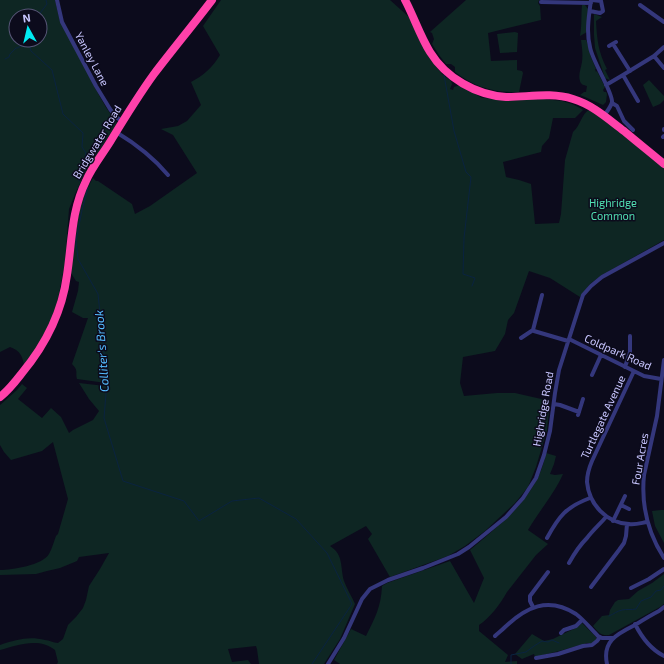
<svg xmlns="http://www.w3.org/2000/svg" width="664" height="664" viewBox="0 0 664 664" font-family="'Exo 2',sans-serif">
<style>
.green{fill:#0e2623;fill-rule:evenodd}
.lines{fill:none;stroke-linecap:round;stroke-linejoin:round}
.stream{stroke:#0a2340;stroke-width:1}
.street{stroke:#34377c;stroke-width:4}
.highway{stroke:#ff41aa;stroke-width:8}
.labels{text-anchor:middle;stroke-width:3;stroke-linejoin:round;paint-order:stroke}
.street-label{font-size:11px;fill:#c8c6ff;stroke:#0c0b1c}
.park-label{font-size:11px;fill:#51e0b2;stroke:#0c0b1c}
.water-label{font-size:12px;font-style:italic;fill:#54bcff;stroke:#0c0b1c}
</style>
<rect width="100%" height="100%" fill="#0c0b1c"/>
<path class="green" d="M0,0h55l5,21 40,76 7,12 10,14 -34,54 -7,15 -7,17 -4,54 -8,41 -7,20 -15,26 -11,15c-2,-10 -4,-14 -14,-18l-10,5zM16,16h24v24h-24z
M221,0h169l20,18 17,36 4,6 11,14 9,7 1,3 -2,5 3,1 1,-3 6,-2 22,13 62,1 18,2 10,3 8,4 3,2 -8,8h-22l-4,20 -7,8 -1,6 -38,10 3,15 13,3 12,4 4,40 24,-1 2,-9 4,-54 8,-28c8,-7 8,-18 17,-23l74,58v73l-62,35 -12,9 -10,13 -30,-19 -21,-7 -15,42 -6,7 -3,14 -10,17 -32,6 -3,26 4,13 33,-3h18l35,8 -3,29 -11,37 -8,20 -13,16 -30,28 -20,15 -17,10 -58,21 -22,-38 4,-5 -6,-8 -36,20c14,9 10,21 14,35 3,8 8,16 11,23l-15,35 -16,25h-65l-2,-15 -1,-3 -28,3 4,13 16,-2 3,4h-194l1,-2 -3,-12c-16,-13 -38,-5 -55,0v-5c16,-5 28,-9 45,-5 4,0 8,3 13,3l5,-4 5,-14 8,-8 7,-9 3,-8 3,-14 11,-17 9,-16 -30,4 -2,4 -17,7 -13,3 -11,3 -36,1v-5c12,0 43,-5 49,-16 3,-5 5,-13 7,-18l2,-2 10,-35 -15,-57 -11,9 -31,9 -7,-8 -4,-7v-40l17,-15 5,-6 5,4 -9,11 24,19 9,-10 10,9 8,16 4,-3 20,-10 6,-9 -10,-12 -10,-16 26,3 1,-3 -29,-4c-2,-7 2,-8 -5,-15l16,-46h-5l-11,-6 6,-21 1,-9 -3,-1 -5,-8 5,-43 6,-32 11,-20 3,3h2l34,23 3,10 15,-8 47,-33 -24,-38 -12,-6 17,-3 9,-5 14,-16 -10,-23c12,-6 22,-15 29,-27l-17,-29z
M466,0h73l-1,3 2,3 1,14 -53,13 3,28 26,-1v10l5,1 1,2 -4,19c-24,1 -45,-5 -64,-20v-5l-4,-3h-5l-7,-9 -7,-11 2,-5 -2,-6 -2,-1z
M582,5h3l3,4 -1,23 -7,4c2,-10 1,-21 2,-31z
M594,14l8,3 -6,4c1,18 2,31 11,48l-2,1 5,10 -5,-2 -10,-30 -1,-13z
M515,32l3,1 -1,19 -17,1 -3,-19z
M581,40h5l1,2 4,15 5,12h-1l1,3 1,-1 8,16 -2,3 1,2h2l1,2 -1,8 -3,3 -18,-8 -5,-2 4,-3h2l1,-6c-3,-1 -6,-1 -7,-5 -2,-6 1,-13 2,-19 1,-8 0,-15 -1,-22z
M649,80l15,16v4l-4,4 -7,3 -10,-22z
M546,453l10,3 -2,8 -4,10 5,1 8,-1c-8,19 -24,37 -35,56l20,14 -12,11 -29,37c-6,11 -18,27 -28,33v6l29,24 -3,7 12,-1v3h-177l-6,-4 17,-31 15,7c9,-18 15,-29 16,-50l5,-3 63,-22 24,42 10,-25 -14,-28c32,-27 68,-54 76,-97z
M661,510h3v33l-9,-17 -3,-15z
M664,574v30l-4,3 -51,28c-8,1 -11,-3 -16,-9l9,-10 7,-1 1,-5 5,-8 3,-2 11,-1 9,-8 14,-8z
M582,623l14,14v4l-6,3 -1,-1h-3l-1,1 -5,1 -17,5 -28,7 -1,-3 -12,5 -7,-5 17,-20 12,7 9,-2 8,-4 17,-8z"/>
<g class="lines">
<path class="stream" d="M38,16l9,-12 -1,-4
M30,47l1,4 21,19 11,44 20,19 -1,14 4,6 -4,16 -3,5v7
M5,59l4,-2 1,-3 6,-6h1l6,-3
M444,75l10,56 12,41 5,5 -7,61 -1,36 12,4 -3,8
M88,188l-6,22 -6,31 2,18 20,35 9,87 -3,37 19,63 61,20 15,20 33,-20 27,-3 37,21 31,34 25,51 -40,60
M609,616c5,-2 8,-5 13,-6 5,-1 9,0 14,-1l5,-8 10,-4 5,-6 5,-1 3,-4
M511,664v-9l15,-3 8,-6 8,-5 6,1 4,-2 7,3"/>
<path class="street" d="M57,0l5,22 34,64 14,23 6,8 6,4
M591,0c-2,15 -5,32 -1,47 2,14 23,45 22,55 -1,5 -5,9 -8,14
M541,2l50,1
M640,5l24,17
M590,11l10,2 3,-2 -2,-10 -9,-1
M613,44l17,27
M609,46l7,-4
M654,56l10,12
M623,75l15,26
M606,85l17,-10 31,-19 10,-9
M612,103l5,3 7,15 9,9
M664,129v1
M116,132c20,12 37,25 52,43
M663,137l1,-1
M542,295l-9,35 1,1 34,10
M521,338l12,-8
M569,339l75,37 17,3
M664,360l-7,56 -13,59c-3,30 4,58 20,83
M625,367l5,-15v-16
M634,371l-42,90c-3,7 -5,14 -5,21 2,22 19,41 42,42 6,1 12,-1 18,-2
M592,375l9,-20
M554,404l6,1 19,7
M578,415l5,-16
M621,505l8,4
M613,521l12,-25
M547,538c12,-22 19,-31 43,-40
M569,563c5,-9 11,-18 18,-25 6,-8 13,-14 19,-21
M591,587l28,-37 5,-7 2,-7 1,-12
M631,588l18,-9 15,-10
M533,607l-3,-6v-5l18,-24
M635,624c7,14 15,25 29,32
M561,633l3,-3 12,-4 6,-6
M495,636c3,-3 6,-5 9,-8 22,-21 44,-32 72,-14 8,6 15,15 22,22l4,2h11
M536,658l22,-4 25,-8 9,-1 5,-4 3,-4
M328,664l16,-26 18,-39 8,-10 18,-9 35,-12 35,-14 11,-7 37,-30 17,-19 13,-20 8,-23 6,-24 5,-38 4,-23 24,-75 8,-9 11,-9 62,-34
M607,664c-5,-23 10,-30 28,-39 8,-5 16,-10 24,-14l5,-4"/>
<path class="highway" d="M405,0c9,17 15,36 25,52 16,26 46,43 76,45 23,0 45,-5 67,2 20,6 35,20 51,32 13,11 27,22 40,33
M0,397c9,-7 15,-15 22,-24 24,-29 40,-60 45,-98 5,-32 4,-64 19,-94 6,-14 16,-26 24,-39 14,-23 28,-46 44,-68 19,-25 39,-49 58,-74"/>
</g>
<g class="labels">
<g class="street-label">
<text transform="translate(92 59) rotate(62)" y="4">Yanley Lane</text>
<text transform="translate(97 142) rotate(-59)" y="4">Bridgwater Road</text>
<text transform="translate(618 352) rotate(24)" y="4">Coldpark Road</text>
<text transform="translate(543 409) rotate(-80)" y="4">Highridge Road</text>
<text transform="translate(603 417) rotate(-65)" y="4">Turtlegate Avenue</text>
<text transform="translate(640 459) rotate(-80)" y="4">Four Acres</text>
</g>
<g class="park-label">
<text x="613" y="207">Highridge<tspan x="613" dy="13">Common</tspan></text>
</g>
<g class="water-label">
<text transform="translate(102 351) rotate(-94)" y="4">Colliter's Brook</text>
</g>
</g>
<g transform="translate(28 28) rotate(352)"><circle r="19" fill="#0c0b1c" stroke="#575677"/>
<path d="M0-3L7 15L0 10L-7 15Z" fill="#00eaf1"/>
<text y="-6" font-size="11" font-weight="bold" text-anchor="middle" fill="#c8c6ff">N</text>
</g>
</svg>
